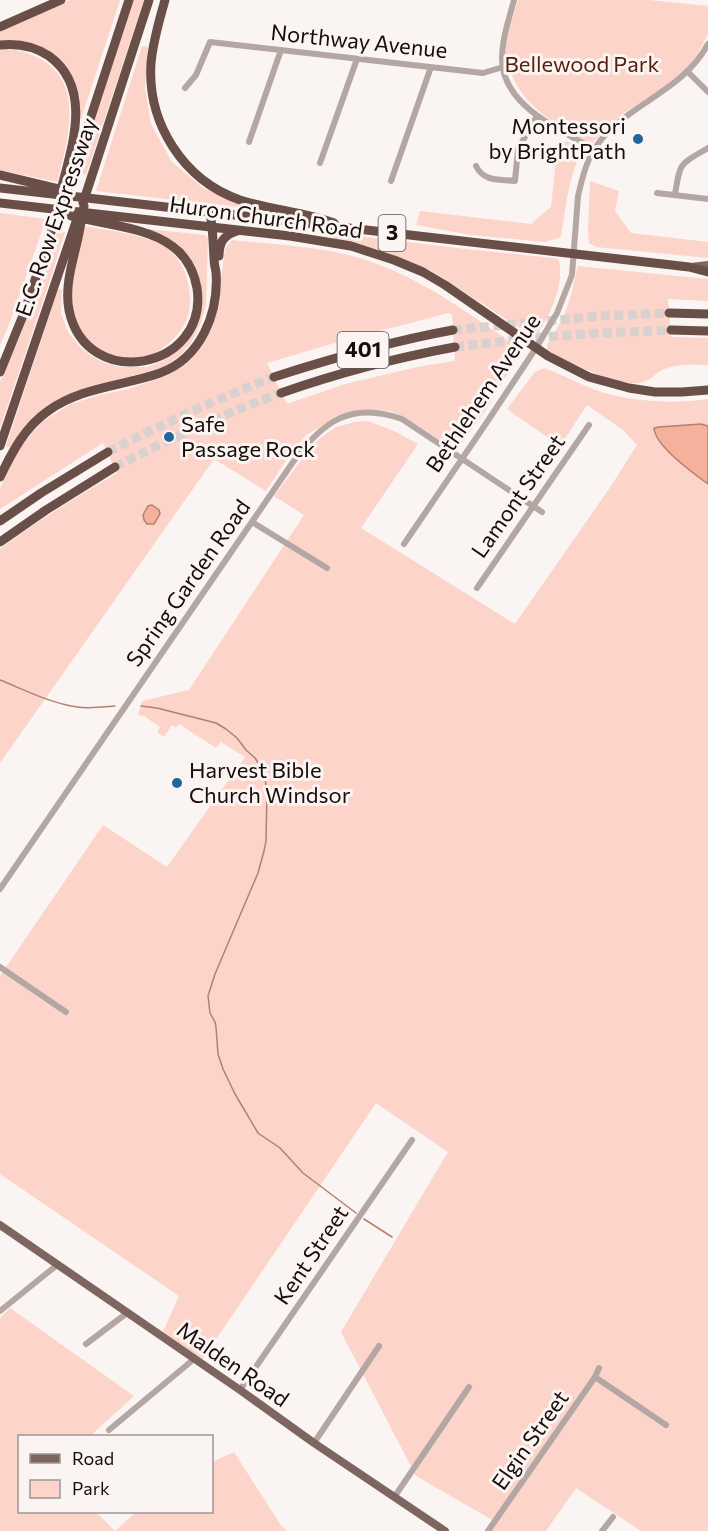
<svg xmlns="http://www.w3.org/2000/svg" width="708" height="1531" viewBox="0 0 708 1531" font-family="Commissioner,sans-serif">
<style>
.green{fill:#fcd4c9;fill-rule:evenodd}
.water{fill:#f6b19d;stroke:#b38071;stroke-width:1.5}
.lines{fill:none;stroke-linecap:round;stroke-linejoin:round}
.stream{stroke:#b38071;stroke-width:1.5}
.highway-tunnel{stroke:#d8d1cf;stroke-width:9;stroke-dasharray:9 4.5;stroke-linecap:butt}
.minor{stroke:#b4a7a3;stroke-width:6}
.major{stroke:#7d6660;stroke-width:8}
.highway{stroke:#694f48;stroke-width:9}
.poi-dot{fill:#22659a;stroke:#faf4f2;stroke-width:2}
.labels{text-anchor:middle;stroke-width:6;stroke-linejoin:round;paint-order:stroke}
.shield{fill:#faf4f2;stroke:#5a524f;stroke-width:1.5}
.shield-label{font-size:21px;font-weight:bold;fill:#160c09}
.street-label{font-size:22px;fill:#160c09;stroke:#faf4f2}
.park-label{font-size:22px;fill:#591c0b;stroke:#faf4f2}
.poi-label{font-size:22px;fill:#160c09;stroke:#faf4f2;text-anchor:start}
</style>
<rect width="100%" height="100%" fill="#faf4f2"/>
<path class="green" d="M70,0h50l-39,119 -2,-1 1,-20 -5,-14 -21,-28 -54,-14v-10z
M133,0h11l-58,175 -9,-2z
M518,0h131l59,6v28l-11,21 -13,16 -22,17 -41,27 -30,29c-31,-17 -68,-36 -80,-72 -1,-5 -4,-9 -5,-13 -3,-15 8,-44 12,-59z
M142,46l6,1 -3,41 6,36 21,38 31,26 53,21 -160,-18z
M4,49c8,1 16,1 23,4 61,21 42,82 30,129l-57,-12v-120z
M566,141l18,7c-16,27 -18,59 -23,89l-16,5 -74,-7 -55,-10 4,-14 111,13 20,-17 5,-48z
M590,181l29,10 -4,20 16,22 77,9v16l-112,-11 -7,-4 -1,-14z
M0,213l46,6 -36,103 -10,23z
M85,226c24,5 58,8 79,20 12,7 22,24 24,38 6,27 -1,46 -24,63 -6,5 -15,11 -24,12 -37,4 -65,-22 -69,-57 -3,-22 9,-55 14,-76z
M148,229l57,6 3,3 -2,67 -5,18 -10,20 -10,12 -17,12 -91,25 -62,56 -5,-2 52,-157h4l-1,24 7,19 11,14 12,10 14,7 14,4h28l16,-6 15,-12 11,-13 8,-17 -5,-56z
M65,232l-16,51 -49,145v-46l21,-48 36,-101z
M324,232l142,17 87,9 6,2c5,25 -7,51 -20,71l-3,4 -4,1 -100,-65 -53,-21 -55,-14z
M232,240c46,5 93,6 137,21 53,18 101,53 147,85l-2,17 -29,48 -26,36 -5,2 -48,-31 -16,-7 -20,-1 -24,3 -40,22 -19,24 -21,32 -52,-32 -214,304v-214c37,-28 77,-52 117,-76l-14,-30 -103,66v-21l12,-27 10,-16 20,-23 29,-18 28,-9 29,-6 41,-14 21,-15 19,-27 9,-32 7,-52zM449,313l3,2 3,46 -33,5 -77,18 -58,20 -20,-41 81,-24z
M578,266l130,13v22l-40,-2 3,38 37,1v27c-16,-1 -31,-1 -46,5 -8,4 -11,12 -24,13 -21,3 -72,-22 -91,-33v-5l17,-29 7,-21z
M544,368c19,7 37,17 57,24 34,10 72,12 107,7v1132h-67l-65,-43 -30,43h-56l4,-10 -78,-45 -75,-144 107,-180 -72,-49 -176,260 -39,-27 18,-40 -179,-122v-198l103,-151 64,42 78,-110 -24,-15 -5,6 -37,-24 -3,4 -4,-3 -8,12 -7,-5 3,-5 -16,-11 -6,-1 4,-14 47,-11 115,-175 -30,-19 37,-49 8,-8 17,-12 19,-5 13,-1 26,10 24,13 -57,84 154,96 96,-138 26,-41 -14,-15 -36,-25 -27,41 -53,-37 28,-37z
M10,1308l124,88 -44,40h-70v76h76l19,19 21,-19h76v-50l22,-10 48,75 5,4h-287v-213z"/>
<path class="water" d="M701,424l7,2v58c-15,-11 -53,-38 -54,-56l5,-1z
M152,505l7,5 1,4 -6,10h-7l-3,-4 -1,-5 5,-9z"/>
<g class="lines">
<path class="stream" d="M0,680c25,10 50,23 77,27 12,2 26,0 38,-1
M141,706l16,2 59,15 10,6 11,9 9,12 9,8 6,9 4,12 2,13 -1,49 -2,10 -6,22 -43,101 -7,22 2,17 5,9 1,5 2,27 5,15 12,25 23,39 22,15 23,25 53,40
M364,1219l28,18"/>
<path class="highway-tunnel" d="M453,330l146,-14 70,-3
M455,347l85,-10 61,-4 70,-3
M108,452c54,-28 109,-53 166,-75
M115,467c54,-28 109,-53 166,-74"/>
<path class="minor" d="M514,0c-5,19 -12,39 -12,59 0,46 58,71 92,90
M688,72l20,20
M185,88l11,-13 14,-33 273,31 20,-6
M249,142l32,-92
M320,163l37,-104
M476,166c8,16 23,13 39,15l3,-32 19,-33
M391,181l40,-114
M657,193l51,6
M675,195c5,-33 4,-30 33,-47
M252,522l75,46
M404,544l81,-119 51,-77 21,-35 15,-38 6,-79c3,-13 6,-27 12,-39 25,-51 90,-60 118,-113
M477,588l112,-163
M0,889l293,-427c30,-41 58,-61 109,-43l140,93
M0,967l66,45
M0,1311l57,-46
M86,1344l41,-31
M595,1377l71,48
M240,1390l172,-250
M109,1430l85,-71
M314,1443l65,-97
M395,1496l74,-109
M488,1531l107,-154 4,-9
M602,1531l11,-14"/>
<path class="major" d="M691,267l17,-2
M0,1225l240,165 74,53 131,88"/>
<path class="highway" d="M165,0c-6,21 -12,41 -14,63 -4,60 32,117 89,137 31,10 64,12 94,23
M0,27l61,-27
M0,45c18,-2 34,1 49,11 44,32 23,90 12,134
M0,175l67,16
M0,188l689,79 19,5
M0,203l290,33 61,10 43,14 29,12 22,13 103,71 41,21 40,11 26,4h27l26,-2
M83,203l66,-203
M71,216c31,8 76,11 101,30 14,10 22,25 25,42 12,82 -111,105 -128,22 -5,-25 5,-52 10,-77 2,-9 3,-18 5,-27
M219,256c0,-14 5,-21 18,-25
M669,313l39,1
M671,330l37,1
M0,372l24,-59 35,-105 7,-15 63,-193
M274,377c59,-19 118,-36 179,-47
M281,393c57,-20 114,-35 174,-46
M0,446l78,-230
M0,477c12,-25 25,-50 48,-66 33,-24 75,-25 112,-38 41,-15 59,-60 56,-101 -1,-5 -2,-9 -2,-14 -1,-15 -1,-30 -4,-45
M0,521l41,-28 67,-41
M0,542l46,-32 69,-43"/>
</g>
<g class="poi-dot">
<circle cx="638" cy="139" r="6"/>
<circle cx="169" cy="437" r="6"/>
<circle cx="177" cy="783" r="6"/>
</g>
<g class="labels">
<g class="shield">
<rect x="378.5" y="215" width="27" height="36" rx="4.5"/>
<rect x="337.5" y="332" width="51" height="36" rx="4.5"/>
</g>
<g class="shield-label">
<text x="392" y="240">3</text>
<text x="363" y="357">401</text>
</g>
<g class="street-label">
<text transform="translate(359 41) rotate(6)" y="8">Northway Avenue</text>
<text transform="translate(56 217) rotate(-71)" y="8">E.C. Row Expressway</text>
<text transform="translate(266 217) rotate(8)" y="8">Huron Church Road</text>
<text transform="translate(483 393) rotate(-56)" y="8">Bethlehem Avenue</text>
<text transform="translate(518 496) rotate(-55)" y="8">Lamont Street</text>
<text transform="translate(188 583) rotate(-55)" y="8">Spring Garden Road</text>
<text transform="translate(311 1255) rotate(-56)" y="8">Kent Street</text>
<text transform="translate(233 1364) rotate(35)" y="8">Malden Road</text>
<text transform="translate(530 1440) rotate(-55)" y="8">Elgin Street</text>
</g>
<g class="park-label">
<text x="582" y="72">Bellewood Park</text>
</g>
<g class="poi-label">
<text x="626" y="134" text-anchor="end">Montessori<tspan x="626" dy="25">by BrightPath</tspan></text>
<text x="181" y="432">Safe<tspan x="181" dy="25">Passage Rock</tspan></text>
<text x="189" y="778">Harvest Bible<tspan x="189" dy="25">Church Windsor</tspan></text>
</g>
</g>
<rect x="18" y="1435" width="195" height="78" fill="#faf4f2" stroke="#9f9795" stroke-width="1.5"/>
<rect x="30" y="1454" width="30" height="9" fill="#7d6660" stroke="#9f9795" stroke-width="1.5"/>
<text x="72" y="1465" font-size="18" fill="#160c09">Road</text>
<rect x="30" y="1480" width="30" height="18" fill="#fcd4c9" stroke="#9f9795" stroke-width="1.5"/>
<text x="72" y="1495" font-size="18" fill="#160c09">Park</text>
</svg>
